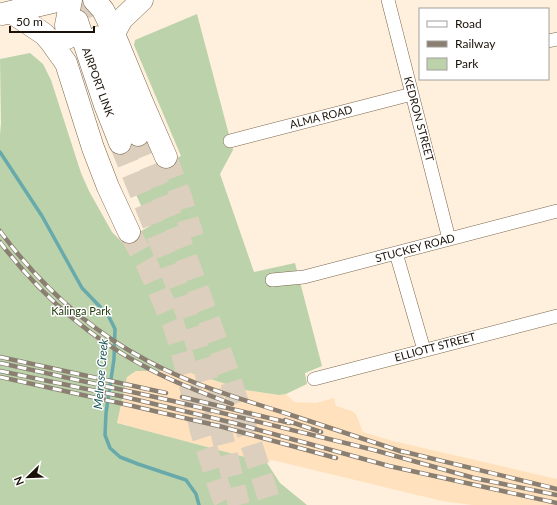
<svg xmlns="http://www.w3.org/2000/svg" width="557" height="505" viewBox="0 0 557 505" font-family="Lato,sans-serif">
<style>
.built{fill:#ffe2bd}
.green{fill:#bbd2aa}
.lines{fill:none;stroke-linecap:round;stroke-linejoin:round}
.stream{stroke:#68aaab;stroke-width:3.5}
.highway-tunnel{stroke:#dccfbd;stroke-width:22;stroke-dasharray:22 11;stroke-linecap:butt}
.street-casing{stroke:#7c674c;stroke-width:14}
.highway-casing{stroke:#7c674c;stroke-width:23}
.street{stroke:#fff;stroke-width:13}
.highway{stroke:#fff;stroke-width:22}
.rail-casing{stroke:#8a7f71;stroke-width:4.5}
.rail{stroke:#fff;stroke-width:3;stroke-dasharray:9;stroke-linecap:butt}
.labels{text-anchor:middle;stroke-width:3;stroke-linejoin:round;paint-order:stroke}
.street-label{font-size:11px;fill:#1a1208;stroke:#fff}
.park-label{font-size:11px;fill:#243c0c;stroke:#fff}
.water-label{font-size:12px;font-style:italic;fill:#195354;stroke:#fff}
</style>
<rect width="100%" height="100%" fill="#fef0dd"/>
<path class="built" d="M136,371h49l60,19 34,5 7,-1 8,8 22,1 18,-5 2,8 16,5 4,3 7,18 30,9 164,38v26h-85l-30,-4 -170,-41 -5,3 -150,-40 10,-46z"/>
<path class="green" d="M197,14l36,136 -13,24 34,98 41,-9 27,103 -17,7 2,11 -21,10 -7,1 -34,-5 -60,-19h-49l-9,6 -10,46 150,40 13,20 27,22h-307v-370l1,-12 -1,-64 30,-6 13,11 8,16 30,93 8,18 23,41 10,10 28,-16 -19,-43 50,-27 -47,-111 1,-5z"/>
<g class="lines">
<path class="stream" d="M0,152l42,64 40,72 26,27 7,14 -1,30 -8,54 -1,22 5,13 10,9 18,7 48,16 10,14 3,11"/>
<path class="highway-tunnel" d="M86,0l6,17
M138,135l38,94 53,146 42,130
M120,143c29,71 59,142 81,215 15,49 26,98 38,147
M166,157l15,40 12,40
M129,232l17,30 28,64 10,35 17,70 21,65 5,9"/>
<defs>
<path id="street" d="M388,0l61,239
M548,41l9,-2
M230,141l182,-47
M396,253l28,97
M272,280l32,-3 253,-66
M314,379l243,-63"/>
<path id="highway" d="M94,0l9,10 6,12 33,80 24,55
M11,12l33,22 7,8 15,21 27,85 15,39 21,45
M2,14l59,-14
M77,21l28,84 15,38
M114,33l8,-14 20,-19
M99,37l39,98
M67,38l-1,-13 5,-25"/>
</defs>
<use href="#street" class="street-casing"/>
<use href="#highway" class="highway-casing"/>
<use href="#street" class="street"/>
<use href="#highway" class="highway"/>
<defs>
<path id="rail" d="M0,231c39,53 88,98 146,129 44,24 91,38 139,53 39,13 79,26 118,39
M0,242c38,50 86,93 142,123 28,16 59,27 90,39
M0,357l166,36
M0,363l173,38 201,49 100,28 83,17
M0,371l125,26 109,26 155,43 168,37
M0,377l124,27 95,22 117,32
M182,397l108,26
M285,420l36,12
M401,451l156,38"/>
</defs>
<use href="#rail" class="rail-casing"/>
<use href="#rail" class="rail"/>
</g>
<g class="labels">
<g class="street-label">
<text transform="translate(98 82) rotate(70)" y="4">AIRPORT LINK</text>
<text transform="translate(321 117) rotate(-14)" y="4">ALMA ROAD</text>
<text transform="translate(419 119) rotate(75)" y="4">KEDRON STREET</text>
<text transform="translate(415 248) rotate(-15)" y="4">STUCKEY ROAD</text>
<text transform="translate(435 347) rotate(-15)" y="4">ELLIOTT STREET</text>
</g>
<g class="park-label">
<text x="81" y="315">Kalinga Park</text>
</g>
<g class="water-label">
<text transform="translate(101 374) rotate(-85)" y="4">Melrose Creek</text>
</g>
</g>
<rect x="419" y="8" width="130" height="72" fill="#ffffff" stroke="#a3a09c"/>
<rect x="427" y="21" width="20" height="6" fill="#ffffff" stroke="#a3a09c"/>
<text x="455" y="28" font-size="12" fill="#1a1208">Road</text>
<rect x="427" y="41" width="20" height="6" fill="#8a7f71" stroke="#a3a09c"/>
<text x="455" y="48" font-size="12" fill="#1a1208">Railway</text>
<rect x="427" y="58" width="20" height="12" fill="#bbd2aa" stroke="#a3a09c"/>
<text x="455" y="68" font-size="12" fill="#1a1208">Park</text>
<g transform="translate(28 477) rotate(247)" stroke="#ffffff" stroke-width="3" paint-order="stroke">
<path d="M0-3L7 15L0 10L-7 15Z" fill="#1a1208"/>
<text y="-6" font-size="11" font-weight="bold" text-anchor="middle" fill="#1a1208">N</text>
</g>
<path d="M10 26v6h84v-6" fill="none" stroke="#1a1208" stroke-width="2"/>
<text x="16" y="26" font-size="12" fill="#1a1208" stroke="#ffffff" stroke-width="3" paint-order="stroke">50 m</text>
</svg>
